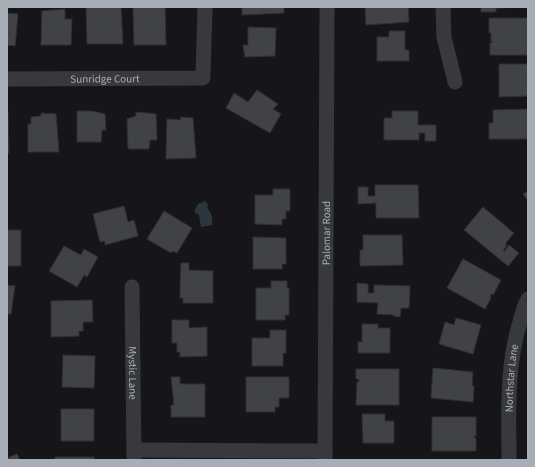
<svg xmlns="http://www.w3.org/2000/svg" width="535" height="467" viewBox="0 0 535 467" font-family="'Source Sans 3',sans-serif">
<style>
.water{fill:#2c363c}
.building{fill:#404245;stroke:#303134}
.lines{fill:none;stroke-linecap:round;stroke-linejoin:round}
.minor{stroke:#37393d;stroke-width:15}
.labels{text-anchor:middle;stroke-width:3;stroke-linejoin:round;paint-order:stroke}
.street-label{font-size:11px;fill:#a8aeb8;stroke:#111113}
</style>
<rect width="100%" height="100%" fill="#161618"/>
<path class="water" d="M205,201l3,4 -1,3c5,5 6,11 5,17l-11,2 -2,-12 -5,-3 4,-8z"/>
<path class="building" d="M86,7h35l2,37h-36z
M133,7h32l1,38h-32z
M242,7h42v6l-42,2z
M365,7h43l1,15 -43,3z
M481,7h25v1h-10v4h-15z
M65,9v10h7l-1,26h-30l1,-34z
M7,13l11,1 -3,32 -8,-1z
M489,18h39v37h-38v-12h2v-2h-1v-8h-2z
M248,27l28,1 -1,28 -30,1 -2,-12h5z
M389,31h16v19h4v11h-32v-24h12z
M499,64h29v32l-29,1z
M257,90l21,14 -5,5 8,5 -11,19 -44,-25 8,-15 14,9z
M528,109v30h-39v-16h4v-13z
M7,111h1l1,42h-2z
M77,111h15l13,3 1,16h-4l-1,12h-24z
M392,111h26v14h18v16h-11v-8h-6v7h-35v-22h8z
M136,112l20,2 1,26h-7l-1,9h-21l-1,-30 9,-3z
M41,113l15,1 3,38h-31v-28h3v-7l10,-1z
M180,117l13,1 3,40 -30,1 1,-40 14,1z
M375,185h43l1,33h-43v-15l-18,1v-17h10v9h7z
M273,189h17v22h-4v8h-4v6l-27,-1v-29h18z
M528,191v9l-5,-6z
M124,206l4,16 6,-2 4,16 -33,9v-4l-5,1 -7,-28z
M483,207l31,26 -9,11 2,1 -4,6 1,1 5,-7 10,8 -11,13 -44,-36z
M164,211l28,17 -15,25 -5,-2 -1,2 -24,-14z
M7,230h14v36h-14z
M363,235h39l1,30 -43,1v-16h3z
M253,237l33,1v26h-4v5h-29z
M64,246l17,9 3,-6 14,8 -11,20 -3,-2 -7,12 -28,-16z
M463,259l38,21 -8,15 -2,-1 -1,3 1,1 -6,11 -38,-21z
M181,263h8v7l24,1v32h-30v-5h-3v-9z
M271,281h16v7h2v27h-4v5h-29v-32h15z
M357,283l11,1v9h6v-8l36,1 -1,22h-8l-1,9 -6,-1v-1l-17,-1 1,-11 -21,-1z
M7,285l8,1 -4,28h-4z
M92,300l1,22h-10v9h-4v5l-28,1v-36z
M456,318l25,7 -8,29 -34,-10 6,-22 9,3z
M172,320h17v8l18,-1v29l-27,1v-5h-3v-9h-5z
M362,324h16v4h12v25h-32v-11h4z
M270,330h16v23h-3v13h-31v-28h18z
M63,355l32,1 -1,32 -32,-1z
M433,368l40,4 -1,14h2l-1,16 -42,-4z
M356,369h43v36h-43l1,-23h2v-3h-3z
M171,377h9v7h25v33h-34v-12h3z
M246,377h43v21h-10v9h-4v5h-29z
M61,409h33v32h-33z
M362,414h23v7h9v22h-31z
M432,417h44v19h-2v2h2v13h-44z
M17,454l3,6h-13v-2z
M55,457h39v3h-39z"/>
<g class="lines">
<g class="minor">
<path d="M443,7l1,30 11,45"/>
<path id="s1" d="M7,79l196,-1 2,-71"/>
<path id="s2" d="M132,287l2,173"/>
<path d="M134,450l191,1"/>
<path id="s3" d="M325,460l2,-453"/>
<path id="s4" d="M509,460c0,-47 -3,-93 11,-138 2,-8 4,-16 8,-23"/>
</g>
</g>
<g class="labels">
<g class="street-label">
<text dy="4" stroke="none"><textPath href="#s1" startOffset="98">Sunridge Court</textPath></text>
<text dy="4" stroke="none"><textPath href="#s3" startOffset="227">Palomar Road</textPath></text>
<text dy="4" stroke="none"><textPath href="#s2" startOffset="86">Mystic Lane</textPath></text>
<text dy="4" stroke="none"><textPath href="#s4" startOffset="82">Northstar Lane</textPath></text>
</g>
</g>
<rect width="535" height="467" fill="none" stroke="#a8aeb8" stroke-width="16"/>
</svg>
